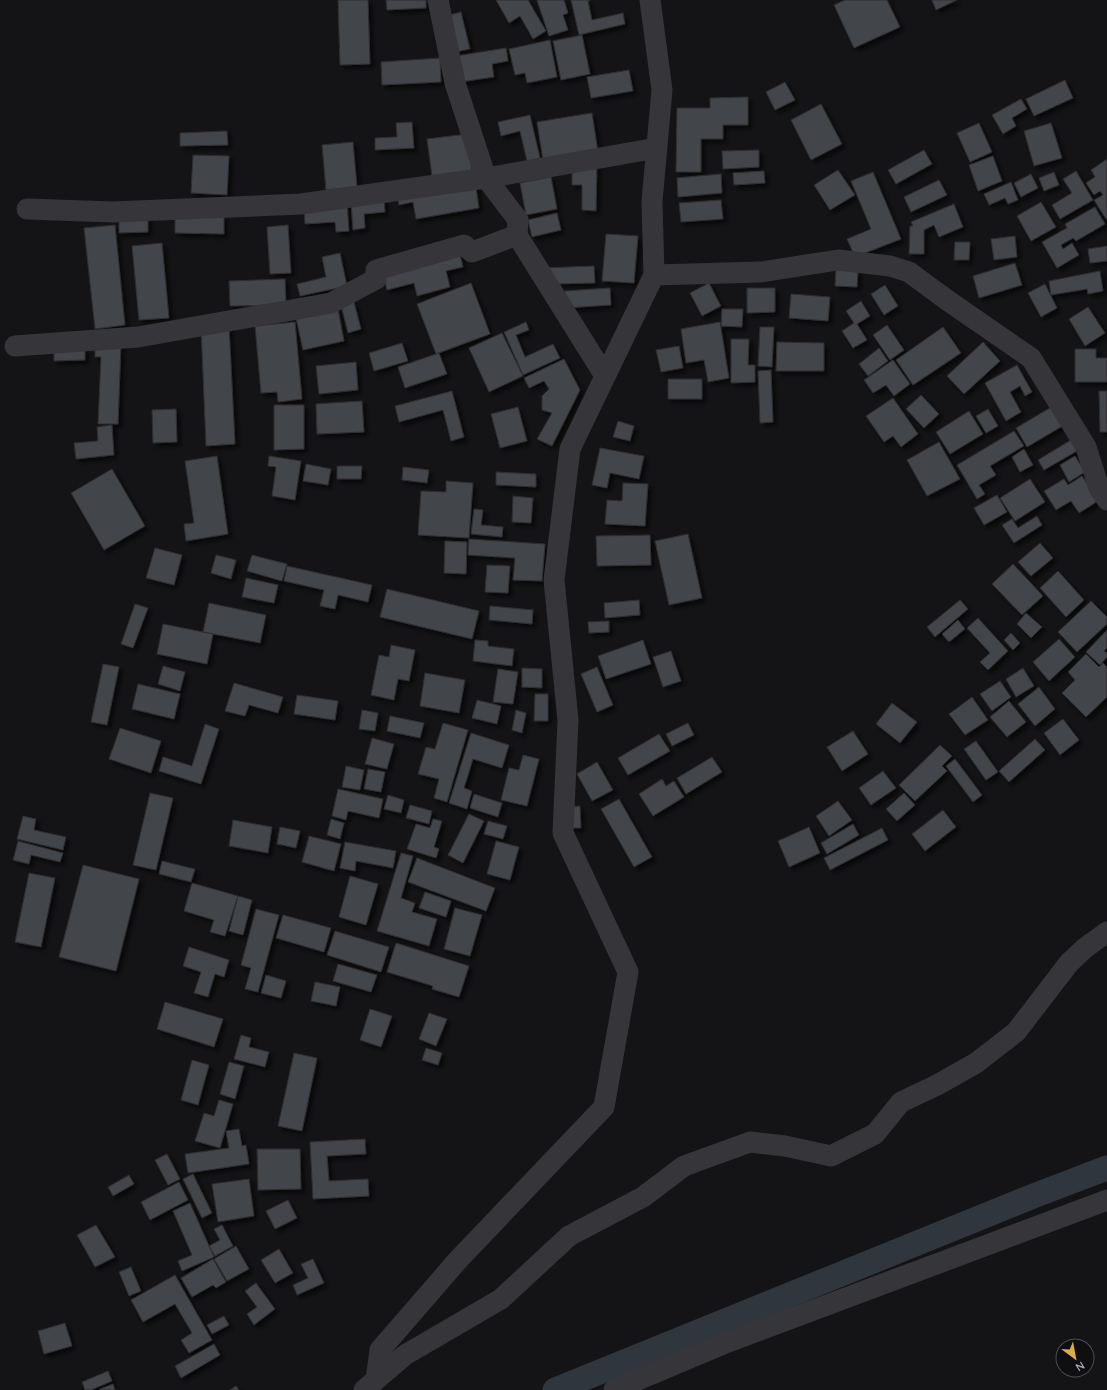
<svg xmlns="http://www.w3.org/2000/svg" width="1107" height="1390" viewBox="0 0 1107 1390" font-family="Quicksand,sans-serif">
<style>
.lines{fill:none;stroke-linecap:round;stroke-linejoin:round}
.canal{stroke:#2f363d;stroke-width:25}
.building{fill:#434448;stroke:#2f2f31;filter:url(#shadow)}
.street{stroke:#36363a;stroke-width:21}
</style>
<defs>
<filter id="shadow"><feDropShadow dx="3.5" dy="3.5" stdDeviation="2" flood-color="#0009"/></filter>
</defs>
<rect width="100%" height="100%" fill="#141416"/>
<g class="lines">
<path class="canal" d="M555,1390l481,-195 71,-27"/>
</g>
<path class="building" d="M338,0h30l2,64 -30,1z
M386,0h40v8l-39,2z
M496,0h32l18,31 -13,8 -13,-23 -11,7z
M537,0h27l4,13 -5,2 5,15 -19,6z
M571,0h19l-2,1 4,19 31,-7 2,11 -46,11z
M845,0h42l13,27 -46,21 -20,-43z
M932,0h25l-21,10z
M461,12l9,37 -15,3 -9,-36z
M582,35l8,39 -29,6 -8,-39z
M550,40l7,37 -30,6 -2,-10 -10,2 -6,-26z
M506,48l2,13 -16,3 2,13 -34,5 -4,-26z
M440,58l1,24 -59,3 -1,-23z
M629,70l4,21 -42,7 -4,-21z
M1065,80l8,18 -39,18 -8,-17z
M785,82l10,18 -20,10 -9,-18z
M748,97v28h-25v14h-22v33h-25l1,-64h33v-10z
M1021,99l6,10 -15,9 4,8 -13,8 -11,-19z
M821,104l21,40 -31,16 -20,-40z
M592,113l6,39 -55,8 -6,-38z
M530,115l10,43 -13,3 -7,-30 -19,5 -3,-14z
M412,122l2,26 -39,2v-12l22,-1 -1,-14z
M979,123l13,29 -22,10 -13,-29z
M1051,123l11,35 -28,8 -10,-35z
M227,131l1,14 -48,1v-13z
M467,134l5,37 -40,5 -5,-37z
M353,142l4,45 -31,3 -4,-45z
M759,150v17l-36,2 -1,-18z
M924,150l8,14 -36,20 -8,-14z
M193,155l36,1 -2,39 -36,-2z
M993,156l9,25 -24,10 -9,-26z
M1107,159v60h-1l-12,-19 9,-5 -3,-4 -6,4 -8,-12 9,-6 -4,-7z
M597,163l-1,48 -14,-1v-25h-10v-16z
M838,170l17,25 -25,15 -16,-25z
M764,171l1,12 -31,2 -1,-12z
M1076,171l17,29 -33,19 -8,-14 20,-12 -9,-14z
M873,172l28,67 -46,18 -8,-18 24,-10 -20,-48z
M1054,172l5,13 -15,6 -5,-13z
M721,174l1,19 -44,4 -1,-19z
M1031,174l7,14 -17,9 -7,-14z
M551,177l6,32 -31,6 -6,-32z
M939,180l8,15 -36,17 -7,-15z
M475,181l4,27 -63,11 -3,-17 -14,3 -2,-10z
M1011,182l7,18 -10,4 -3,-6 -16,7 -5,-11z
M384,199l1,13 -21,2 1,14 -12,2 -2,-28z
M721,200l2,19 -42,3 -2,-19z
M347,202l2,29 -13,1 -1,-10 -30,2 -1,-18z
M1041,202l15,25 -25,14 -14,-25z
M954,204l9,23 -24,10 -5,-12 -10,5v24h-15l1,-28h3l-2,-4z
M1095,207l10,17 -29,17 -3,-3 -12,7 2,4 9,-6 7,12 -22,13 -15,-26 25,-14 -2,-4z
M557,213l4,17 -29,7 -4,-17z
M175,216h49v18l-49,-1z
M148,217v15l-29,1v-15z
M115,225l10,100 -30,4 -11,-101z
M288,225l3,48 -21,1 -3,-47z
M606,234l32,2 -4,47 -32,-2z
M1015,236l2,21 -23,3 -3,-21z
M955,242h15l-1,18h-15z
M162,243l7,75 -30,2 -7,-74z
M1107,246v15l-17,2 -2,-14z
M459,251l4,16 -17,4 4,16 -33,9 -3,-13 -27,7 -5,-18z
M340,253l7,33 -47,10 -3,-12 29,-7 -4,-20z
M1015,263l7,22 -43,13 -6,-22z
M594,266l1,17 -43,1 -9,-16z
M836,270l22,1 -1,16 -22,-1z
M1100,271l3,20 -15,3 -1,-5 -36,6 -2,-14z
M285,279l1,26 -56,1 -1,-25z
M471,283l19,51 -54,20 -19,-50z
M709,283l12,23 -19,10 -12,-23z
M1045,284l12,24 -16,9 -13,-24z
M885,285l13,21 -14,9 -13,-21z
M610,288l1,17 -45,3 -1,-17z
M747,288h28v24l-28,1z
M791,294l39,3 -2,24 -39,-3z
M861,301l9,15 -13,8 10,16 -14,8 -11,-17 12,-8 -8,-12z
M354,302l7,27 -13,4 -7,-28z
M1088,307l17,26 -20,13 -16,-27z
M338,309l6,32 -41,9 -7,-32z
M722,309h21l-1,18 -21,-1z
M295,322l7,77 -24,3 -1,-10 -16,1 -6,-67z
M526,322l3,8 -13,5 9,22 28,-13 7,14 -37,17 -19,-43z
M720,322l9,56 -21,4 -4,-22 -18,3 -5,-34z
M229,325l6,119 -29,2 -5,-120z
M887,325l17,25 -14,10 -17,-25z
M760,327h14l-2,40 -14,-1z
M943,327l18,26 -48,32 -17,-25z
M502,333l21,43 -34,16 -20,-44z
M731,339h18l-1,26h7v17l-24,1z
M95,342l26,1 -3,81h-20l3,-67h-6z
M777,342l47,1v28h-48z
M983,342l17,19 -36,33 -17,-18z
M402,343l6,18 -34,10 -5,-18z
M679,346l4,22 -22,4 -5,-22z
M85,347v13l-31,1v-13z
M879,348l9,13 -20,15 -9,-12z
M1075,349h21v9h11v24h-32z
M439,353l8,21 -42,14 -7,-21z
M564,359l16,31 -28,56 -15,-7 15,-26 -10,-3v-14l7,-7 -5,-8 -15,7 -5,-10z
M893,360l17,24 -16,12 -8,-11 -13,8 -9,-13z
M356,362l2,28 -39,4 -3,-28z
M1017,365l15,27 -7,4 -5,-10 -10,6 11,20 -15,9 -21,-38z
M771,370l2,52 -13,1 -2,-52z
M668,379h34v20h-34z
M452,391l12,46 -13,4 -8,-31 -44,12 -4,-16z
M1099,391h8v41h-7z
M921,395l18,19 -15,14 -18,-19z
M893,398l25,36 -17,13 -8,-11 -9,6 -18,-26z
M362,401l2,31 -47,2 -1,-30z
M274,405h30v44l-30,1z
M1055,405l11,19 -39,23 -11,-19z
M518,407l9,34 -27,7 -9,-34z
M176,409l1,33 -24,1 -1,-33z
M988,409l10,17 -12,7 -10,-17z
M969,411l14,23 -33,20 -14,-22z
M618,421l16,5 -4,15 -17,-4z
M112,425l2,30 -38,4 -2,-16 24,-2 -1,-14z
M1014,431l10,15 -34,20 6,9 -17,10 6,9 -8,5 -20,-34z
M1071,440l6,11 -33,19 -6,-10z
M939,442l21,37 -33,17 -20,-36z
M600,448l44,8 -5,23 -29,-6 -3,15 -15,-3z
M1024,449l9,16 -13,7 -8,-15z
M217,456l11,78 -42,7 -2,-17 10,-1 -9,-62z
M269,456l32,5 -6,39 -23,-4 4,-29 -8,-1z
M1075,456l10,16 -16,10 -9,-17z
M306,464l25,5 -3,16 -25,-4z
M337,466h25l-1,13h-24z
M403,467l26,3 -2,13 -25,-3z
M112,469l33,57 -41,24 -33,-57z
M496,472l40,2v13l-40,-2z
M1082,476l16,25 -19,12 -8,-12 -15,9 -12,-19 20,-12 4,6z
M1030,479l15,23 -30,19 -15,-23z
M446,481l27,2 -4,55 -51,-3 3,-44 25,1z
M623,483l25,1 -3,42 -40,-2 2,-24 15,1z
M997,495l10,17 -23,13 -10,-17z
M513,496l20,2 -2,25 -19,-1z
M474,509l9,1 -2,15 22,2 -1,10 -31,-3z
M1037,516l5,9 -28,18 -12,-18 10,-6 6,9z
M688,534l14,64 -33,7 -14,-64z
M650,535l1,30 -54,1 -1,-30z
M469,539l76,5 -3,37 -29,-1 2,-22 -47,-3z
M445,541l22,1 -1,32 -22,-1z
M1040,543l13,15 -22,18 -13,-14z
M155,548l27,7 -8,30 -28,-7z
M216,555l20,5 -5,19 -20,-6z
M252,555l35,9 -5,17 -35,-10z
M1013,564l30,32 -21,19 -30,-31z
M487,565l23,1 -2,27 -23,-1z
M287,566l85,19 -4,17 -30,-7 -3,14 -15,-3 4,-16 -40,-9z
M1058,571l26,29 -18,17 -26,-29z
M246,578l32,7 -4,18 -32,-6z
M387,589l92,22 -7,28 -92,-22z
M639,600l1,15 -35,3 -1,-15z
M960,600l8,9 -33,28 -8,-10z
M1091,601l16,16v7l-30,28 -19,-20z
M209,603l57,12 -6,28 -57,-11z
M135,604l13,4 -15,40 -12,-4z
M490,606l43,4 -1,14 -43,-4z
M1026,613l16,14 -11,11 -14,-14z
M978,618l30,33 -20,19 -8,-8 10,-9 -23,-25z
M958,620l7,9 -16,13 -7,-8z
M609,621v11l-20,1 -1,-11z
M163,624l50,10 -6,30 -50,-10z
M1107,630v18l-3,3 3,2v4l-7,8 -14,-13z
M1011,633l9,10 -7,7 -9,-10z
M1059,639l16,18 -26,24 -16,-19z
M475,640l13,1v5l26,3 -2,17 -39,-5z
M643,640l8,24 -45,15 -8,-23z
M391,645l24,5 -6,31 -11,-2 -4,21 -23,-5 8,-40 10,2z
M671,651l10,30 -18,6 -10,-30z
M1086,654l13,13 4,-4 4,4v30l-21,20 -24,-24 13,-13 -7,-8z
M103,664l16,3 -12,58 -16,-3z
M163,666l22,6 -5,19 -22,-7z
M597,667l16,38 -16,7 -16,-38z
M522,668l20,1v19l-20,-1z
M1023,668l11,18 -18,11 -10,-18z
M498,669l20,3 -5,32 -20,-2z
M425,673l40,7 -6,33 -39,-7z
M1000,681l11,16 -19,14 -12,-17z
M234,683l49,14 -5,16 -29,-8 -4,11 -20,-5z
M138,684l42,10 -6,25 -42,-10z
M1039,687l16,22 -20,17 -17,-22z
M535,694h13v27h-14z
M297,695l41,6 -3,19 -41,-6z
M972,697l16,23 -23,15 -16,-21z
M477,700l24,6 -4,18 -25,-6z
M1009,701l17,21 -19,15 -17,-20z
M892,703l25,19 -17,21 -24,-19z
M362,710l16,3 -3,18 -16,-2z
M516,710l10,3 -4,20 -10,-3z
M390,716l34,7 -4,15 -33,-7z
M1063,719l16,21 -19,15 -16,-22z
M443,723l25,7 -21,72 -13,-4 5,-19 -21,-5 8,-27 9,2z
M688,723l6,12 -22,11 -6,-12z
M205,724l14,5 -18,55 -42,-13 4,-14 29,9z
M120,728l41,13 -10,32 -42,-14z
M853,731l15,23 -26,17 -15,-24z
M471,733l38,12 -7,23 -29,-9 -9,29 8,3 -5,18 -18,-6z
M659,734l11,17 -42,24 -10,-17z
M372,738l22,6 -7,25 -22,-5z
M1035,739l10,11 -36,32 -10,-11z
M976,741l22,31 -12,8 -22,-31z
M940,745l12,11 -10,10 5,5 -32,30 -16,-16z
M523,755l16,4 -12,47 -26,-6 8,-32 10,2z
M712,757l10,15 -36,22 -9,-16z
M955,759l27,36 -9,7 -27,-36z
M597,762l16,28 -21,11 -15,-27z
M346,766l18,4 -4,20 -18,-3z
M368,769l17,3 -4,20 -17,-3z
M883,771l13,17 -25,17 -12,-17z
M662,779l4,7 8,-5 10,16 -31,19 -14,-22z
M338,789l45,10 -4,19 -31,-7 -2,9 -14,-4z
M150,793l23,5 -17,72 -23,-5z
M904,793l11,12 -18,16 -11,-12z
M474,794l28,9 -4,14 -28,-9z
M388,795l16,5 -3,13 -17,-4z
M619,799l33,58 -18,10 -33,-58z
M838,801l14,19 -23,16 -13,-20z
M410,805l22,6 -3,13 -23,-6z
M580,806l1,22h-12l-1,-21z
M943,810l13,17 -31,24 -13,-17z
M469,814l15,7 -21,42 -15,-8z
M23,816l13,3 -2,11 32,7 -3,13 -46,-11z
M331,819l13,4 -4,16 -13,-4z
M433,819l9,2 -8,26 5,2 -3,9 -29,-9 9,-25 14,4z
M233,820l39,7 -4,26 -39,-7z
M488,821l19,5 -4,13 -19,-5z
M853,824l6,11 -32,19 -6,-11z
M280,827l20,4 -4,17 -19,-4z
M809,827l11,26 -31,14 -11,-26z
M882,828l6,12 -58,30 -6,-12z
M309,836l32,8 -7,27 -32,-9z
M18,841l45,12 -3,9 -29,-7 -2,9 -16,-4z
M496,841l23,6 -9,33 -23,-6z
M345,842l51,9 -3,17 -37,-7 -1,10 -15,-3z
M401,853l12,3 -12,42 14,5 -3,9 25,7 -8,27 -52,-15z
M417,858l78,30 -9,23 -78,-29z
M162,861l33,8 -4,13 -32,-8z
M83,865l56,14 -23,92 -57,-14z
M29,873l26,5 -14,69 -26,-5z
M350,876l28,8 -12,41 -27,-8z
M192,883l46,13 -13,40 -15,-4 4,-12 -30,-9z
M425,892l26,9 -5,16 -27,-9z
M238,896l14,4 -9,35 -14,-4z
M455,908l27,7 -12,41 -26,-7z
M256,909l23,6 -21,77 -13,-3 6,-21 -10,-3z
M283,915l48,13 -7,24 -48,-14z
M335,931l54,16 -8,25 -54,-17z
M396,943l73,23 -10,31 -27,-8 1,-3 -46,-14z
M189,947l40,13 -5,17 -9,-3 -7,23 -14,-4 7,-21 -18,-6z
M338,964l39,11 -6,17 -38,-11z
M266,975l20,6 -5,17 -20,-5z
M315,982l25,5 -4,19 -25,-5z
M165,1002l58,17 -9,28 -57,-18z
M370,1009l22,7 -11,31 -21,-7z
M429,1013l18,6 -11,27 -17,-7z
M241,1035l10,3 -2,9 20,5 -4,15 -31,-8z
M426,1048l16,5 -4,12 -16,-5z
M294,1053l23,5 -15,73 -24,-5z
M192,1060l17,5 -11,40 -17,-5z
M229,1062l15,4 -9,33 -15,-5z
M219,1100l14,4 -13,44 -25,-7 9,-28 10,3z
M239,1129l3,17 4,-1 3,19 -61,9 -3,-19 44,-6 -3,-17z
M365,1139l1,15 -39,2 2,25 39,-2 1,17 -56,3 -3,-57z
M257,1149h43l1,40 -43,1z
M167,1154l13,25 -12,6 -13,-25z
M193,1174l19,39 -10,5 -19,-39z
M129,1175l5,9 -21,12 -5,-9z
M249,1179l5,37 -36,6 -6,-38z
M179,1182l9,18 -38,20 -9,-18z
M288,1200l9,18 -22,11 -9,-18z
M190,1203l24,54 -32,14 -4,-10 14,-6 -19,-44z
M96,1225l19,32 -20,10 -18,-32z
M222,1225l11,21 -18,10 -6,-10 11,-6 -6,-11z
M236,1246l13,23 -22,12 -13,-22z
M279,1249l14,24 -18,10 -14,-23z
M213,1259l13,23 -10,6 -3,-3 -21,12 -11,-19z
M313,1259l11,24 -27,12 -4,-10 15,-7 -7,-14z
M131,1267l10,24 -12,5 -10,-24z
M175,1275l37,65 -23,13 -8,-13 11,-7 -17,-29 -32,18 -12,-22z
M256,1283l19,26 -21,16 -7,-11 10,-7 -12,-16z
M224,1316l5,9 -17,9 -5,-9z
M65,1323l7,23 -28,8 -6,-23z
M214,1344l6,11 -39,23 -6,-12z
M108,1371l4,10 -21,9h-6l-3,-8z
M113,1384l2,6h-15v-1z
M236,1386l3,4h-9z"/>
<g class="lines">
<path class="street" d="M438,0l17,83 31,95 32,42 -1,15 88,141
M27,209l86,3 188,-8 185,-26 171,-30
M654,275l107,-3 77,-12 52,6 19,6 38,28 84,58 55,89 13,41 8,12
M15,346l123,-9 193,-34 45,-24v-9l88,-25 8,7 45,-17
M376,1380l4,-30 78,-90 146,-153 24,-135 -65,-139 5,-113 -14,-140 16,-131 84,-174 -2,-74 10,-111 -12,-90
M364,1390l41,-35 96,-56 68,-63 74,-39 41,-31 66,-24 35,4 46,10 44,-22 26,-32 36,-17 39,-22 40,-31 53,-69 16,-15 22,-16
M614,1390l109,-46 384,-144"/>
</g>
<g transform="translate(1075 1358) rotate(148)"><circle r="19" fill="#0f0f11" stroke="#4c4d52"/>
<path d="M0-3L7 15L0 10L-7 15Z" fill="#dbac47"/>
<text y="-6" font-size="11" font-weight="bold" text-anchor="middle" fill="#a8abb4">N</text>
</g>
</svg>
